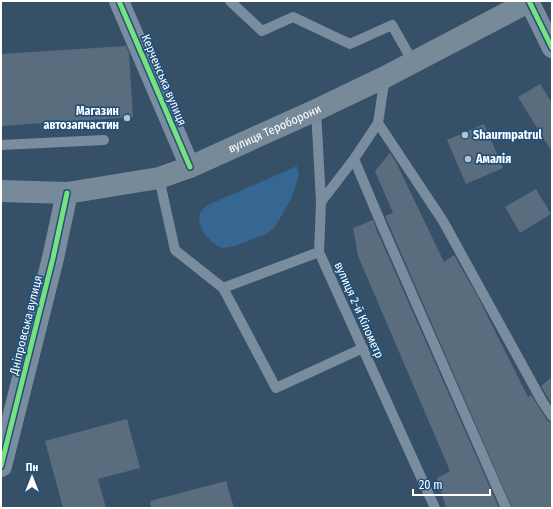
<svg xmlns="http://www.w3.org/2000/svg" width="553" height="509" viewBox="0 0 553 509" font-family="'Fira Sans Condensed',sans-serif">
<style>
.green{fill:#356792}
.building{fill:#596d7f}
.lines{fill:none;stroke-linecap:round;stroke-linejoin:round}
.service{stroke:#7a8d9e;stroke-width:10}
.minor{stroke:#7a8d9e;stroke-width:20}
.tertiary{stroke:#7a8d9e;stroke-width:22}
.secondary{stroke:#778a9a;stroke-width:22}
.cycleway-casing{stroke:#22517b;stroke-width:8}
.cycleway{stroke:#77e17e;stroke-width:5}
.poi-dot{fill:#b9c2ca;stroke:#22517b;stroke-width:1.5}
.labels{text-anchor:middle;stroke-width:3.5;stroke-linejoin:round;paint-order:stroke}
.street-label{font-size:12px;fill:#fff;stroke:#22517b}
.poi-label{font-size:12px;font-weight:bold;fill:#fff;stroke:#22517b;text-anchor:start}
</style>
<rect width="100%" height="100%" fill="#365067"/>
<path class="green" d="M297,166l2,9 -7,22 -17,30 -9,7 -31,12 -13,2 -6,-3 -5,-4 -7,-8 -4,-9 -1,-6 2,-7 5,-5z"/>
<path class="building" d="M126,46l3,7 4,64 -132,9v-72z
M540,84l12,19v49l-34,-55z
M484,124l19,44 -37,16 -19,-44z
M390,153l6,9 48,100 10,-7 24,42 50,100 3,-2 16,25 2,2h3v86h-40l-127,-292 8,-3 -18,-42z
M536,189l15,25 -31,19 -15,-26z
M373,220l4,11 122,277h-53l-9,-30 13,-7 -92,-215 -5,-28z
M552,377v27l-11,-18z
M127,419l13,49 -42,11 8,29h-43l-18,-67z
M226,481l8,27h-83l-1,-7z"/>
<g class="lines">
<path class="service" d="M230,1l32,30 31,-14 57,27 42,-19 21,37
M316,110l5,92 -2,50 116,256
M378,123l65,98 99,180 10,15
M1,145l103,-5
M354,159l29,69 123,280
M159,178l16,72 48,38 53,100 87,-40
M321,202l33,-43 24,-36 7,-46
M223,288l96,-36"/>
<path class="minor" d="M119,1l71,166
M529,1l23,47"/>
<path class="tertiary" d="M1,466l52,-208 14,-65"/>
<path class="secondary" id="s1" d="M1,191l66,2 92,-15 31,-11 126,-57 69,-33 145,-76"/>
<defs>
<path id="cycleway" d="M119,1l71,166
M529,1l23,47
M1,466l52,-208 14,-65"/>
</defs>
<use href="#cycleway" class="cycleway-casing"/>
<use href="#cycleway" class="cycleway"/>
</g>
<g class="poi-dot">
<circle cx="127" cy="118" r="4"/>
<circle cx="465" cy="135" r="4"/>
<circle cx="468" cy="159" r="4"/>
</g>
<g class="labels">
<g class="street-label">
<text transform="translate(164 80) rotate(67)" y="4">Керченська вулиця</text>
<text dy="4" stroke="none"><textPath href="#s1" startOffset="285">вулиця Тероборони</textPath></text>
<text transform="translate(359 310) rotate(66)" y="4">вулиця 2-й Кілометр</text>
<text transform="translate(26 325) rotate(-76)" y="4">Дніпровська вулиця</text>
</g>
<g class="poi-label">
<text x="119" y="115" text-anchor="end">Магазин<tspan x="119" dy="14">автозапчастин</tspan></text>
<text x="473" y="139">Shaurmpatrul</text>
<text x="476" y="163">Амалія</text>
</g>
</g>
<rect width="553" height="509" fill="none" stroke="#ffffff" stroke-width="4"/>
<g transform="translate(32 477)" stroke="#22517b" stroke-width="3" paint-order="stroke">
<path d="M0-3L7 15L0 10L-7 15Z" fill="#ffffff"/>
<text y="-6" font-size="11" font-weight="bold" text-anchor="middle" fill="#ffffff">Пн</text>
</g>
<path d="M413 489v6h77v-6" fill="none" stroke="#ffffff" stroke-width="2"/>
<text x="419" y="489" font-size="12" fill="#ffffff" stroke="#22517b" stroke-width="3" paint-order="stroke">20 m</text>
</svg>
